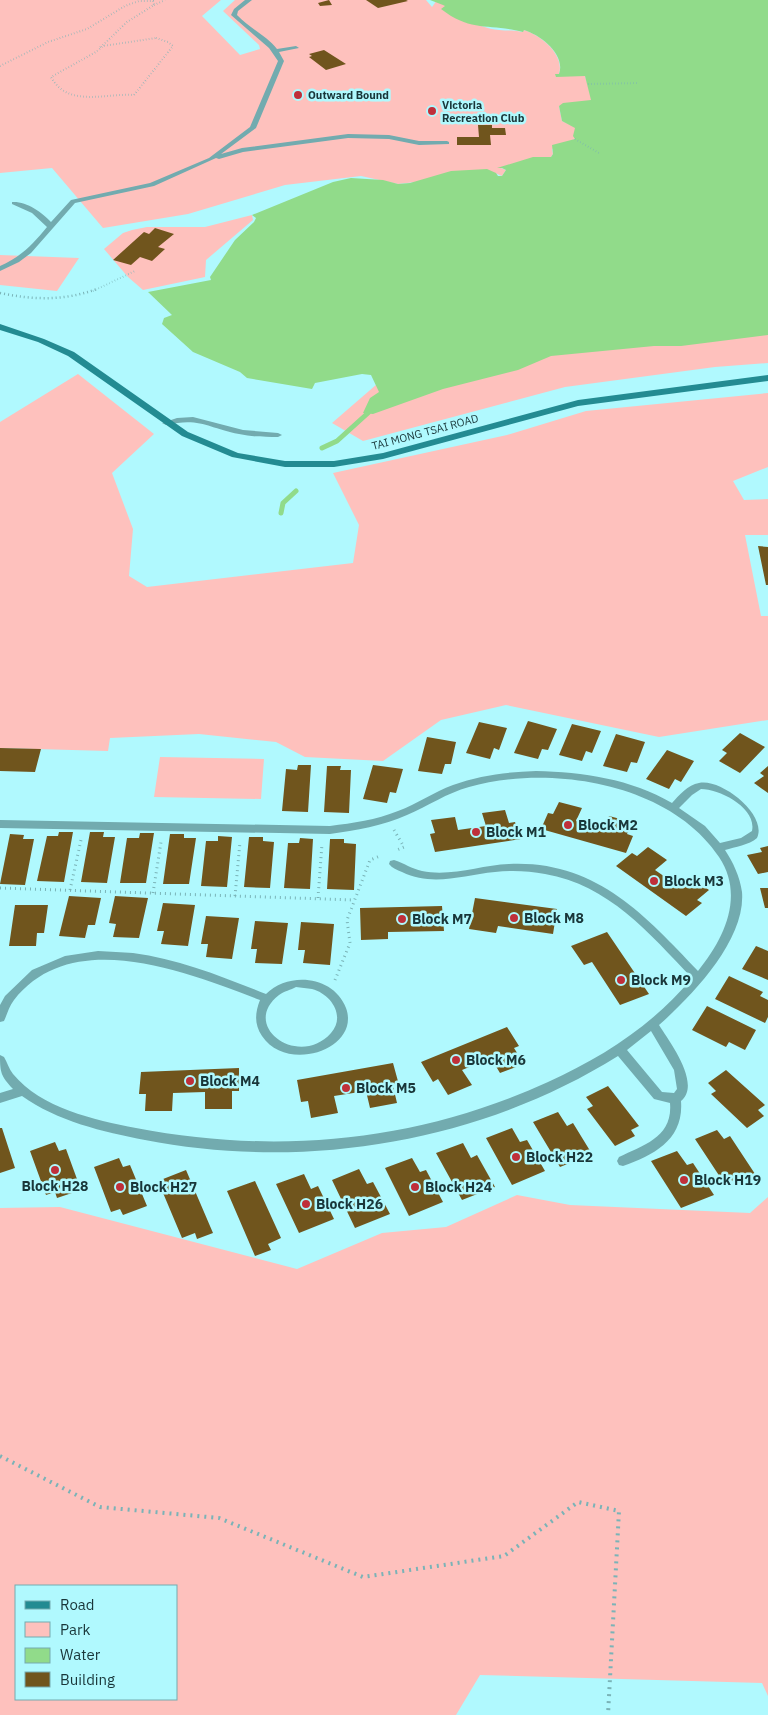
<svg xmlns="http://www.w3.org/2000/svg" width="768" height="1715" viewBox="0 0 768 1715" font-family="'IBM Plex Sans',sans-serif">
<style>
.green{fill:#fec1bd;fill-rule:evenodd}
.water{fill:#91db8a}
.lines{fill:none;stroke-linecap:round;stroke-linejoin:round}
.stream{stroke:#91db8a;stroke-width:5}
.building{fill:#70551d}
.path-far3{stroke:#7ab3b7;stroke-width:2;stroke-dasharray:0.5 2.5;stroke-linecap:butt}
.path-far2{stroke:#7ab3b7;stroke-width:2.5;stroke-dasharray:1 3;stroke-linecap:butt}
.path-far1{stroke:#7ab3b7;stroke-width:3;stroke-dasharray:1 4;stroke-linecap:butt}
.path{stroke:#7ab3b7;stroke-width:4;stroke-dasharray:2 5;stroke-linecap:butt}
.lane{fill:#72abaf;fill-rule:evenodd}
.secondary{fill:#238b92;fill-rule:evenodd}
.poi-dot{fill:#bf2f3a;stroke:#b0f9fe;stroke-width:2}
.labels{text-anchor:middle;stroke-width:5;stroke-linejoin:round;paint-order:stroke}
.far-poi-label{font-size:11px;font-weight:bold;fill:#193639;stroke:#b0f9fe;text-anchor:start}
.far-street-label{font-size:11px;fill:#193639;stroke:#b0f9fe}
.poi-label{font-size:14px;font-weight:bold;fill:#193639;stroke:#b0f9fe;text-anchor:start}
</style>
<rect width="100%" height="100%" fill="#b0f9fe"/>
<path class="green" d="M0,0h221l-19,16 38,39 20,-6 -1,-4 -36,-34 12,-11h191l6,7 5,-7c19,12 39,28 62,30 8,1 15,0 23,2l2,-2c17,5 41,25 35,44l26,2 7,23 -3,3 -30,4 3,15 13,6v12l-23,10 1,5 -2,3 -50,11 5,2 -4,6 -7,-3 -97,11 -37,-8 -76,9 -97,29 -85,14 -51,-60 -52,5z
M252,215l1,5 -47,40 -1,17 -62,13 -15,-13 -24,-28 19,-16 9,-3 15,-3h58z
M0,255l79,3 -22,33 -57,-6z
M768,323v40l-53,4 -150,20 -202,54 -31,-18 52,-45z
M78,374l76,60 -42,39 21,56 -4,47 18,11 206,-24 6,-38 -26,-52 174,-38 79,-24 182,-18v74l-35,14 11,19 24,-1v36h-23l16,81h7v104l-109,17 -153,-32 -65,15 -58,41 -78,-4 -29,-15 -77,-8 -89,4 -2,13 -108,-3v-326z
M160,757l104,2 -3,40 -107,-2z
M517,1195l53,10 180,8 18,-16v499l-6,-13 -282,-8 -24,40h-456v-507l60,-1 237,62 85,-36 64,-6zM16,1586h160v113h-160z"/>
<path class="water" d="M430,0h338v335l-87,11h-27l-103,10 -33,14 -75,19 -70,25 -10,-1 7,-15 9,-6 -8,-17 -9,-1 -47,9 -3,6 -65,-11 -7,-6 -47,-20 -31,-28 2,-6 8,-3 -24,-23 63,-12 -1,-3 25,-37 19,-18 2,-4 -4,-3 81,-33 18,-4 32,2 15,4 12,-1 41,-12 36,-2 9,4 2,3h4l4,-6 -4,-2h-5l36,-11h18l2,-3 -1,-9 23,-6 -2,-3 2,-8 -13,-7 -3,-15 4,-3 28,-3 -6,-24 -29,1 -1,-3h4c7,-19 -18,-39 -35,-44l-1,2c-33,-9 -51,1 -82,-23l4,-3 -2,-1z"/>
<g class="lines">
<path class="stream" d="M322,448l15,-7 31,-28
M281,513l2,-10 13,-12"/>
</g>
<path class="building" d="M329,0l3,5 -12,1 -2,-3z
M366,0h40l2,1 -30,7z
M324,50l22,14 -20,6 -17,-13 3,-1 -3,-2z
M478,125h14v3h13l1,7h-16l1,10h-34v-8h22z
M155,228l19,6 -16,13 7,2 -13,12 -12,-4 -9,8 -18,-5 31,-28 5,2z
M758,546l10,1v38h-2z
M528,721l29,8 -9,21 -6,-1 -4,10 -24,-6z
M479,722l28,6 -8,22 -5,-2 -4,11 -24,-6z
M572,724l29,7 -9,22 -6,-2 -4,10 -23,-6z
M740,733l25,14 -25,26 -21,-12 8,-8 -5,-3z
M616,734l29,8 -8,21 -6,-1 -4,10 -24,-6z
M427,737l29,5 -5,22h-6l-3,10 -24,-3z
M0,748l41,1 -6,23 -35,-1z
M667,750l27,11 -13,21 -6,-3 -6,10 -23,-10z
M298,765h13l-3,47 -26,-1 4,-42 11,1z
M373,765l30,4 -7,24 -6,-1 -3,11 -24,-4z
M327,766h14l-1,4h11l-2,43 -25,-1z
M768,766v27l-14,-10 10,-7 -4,-3z
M559,802l23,6 -6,13 28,7 5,-12 23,6 -5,12 6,2 -7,17 -85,-24 7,-16 5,1z
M505,810l4,13 6,-1 6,17 -86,13 -5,-18 5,-1 -4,-13 24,-3 3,13 28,-4 -4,-13z
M59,832h14l-9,50 -27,-1 10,-45h11z
M90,832h14l-1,5h12l-8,46 -26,-1z
M140,833h14l-8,50h-26l7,-45h12z
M10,834l14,1 -1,4h11l-9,46 -25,-1z
M170,834h14v4h12l-7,46h-26z
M218,836l14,1 -5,50 -26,-1 5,-45h12z
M249,837h14v4l11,1 -4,46 -26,-1z
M300,838l13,1 -3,50 -26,-1 4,-45h11z
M330,839h14v4l12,1 -2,46 -27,-1z
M768,846v26l-10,2 -11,-19 15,-3 -2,-4z
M648,847l19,13 -12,10 23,16 12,-10 19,14 -12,10 5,3 -16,13 -70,-50 16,-13 5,3z
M760,888h8v20h-3z
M69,896l32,2 -6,27h-7l-3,13 -26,-2z
M115,896l33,2 -9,40 -26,-1 3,-13 -7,-1z
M475,898l82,11 -4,25 -55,-8 -2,7 -27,-4z
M163,903l32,2 -7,41 -27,-2 3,-13h-7z
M15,905h33l-4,28h-7l-1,13h-27z
M442,906l2,25 -56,1v7l-27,1 -1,-32z
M206,916l33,2 -7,41 -26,-2 2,-13h-7z
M255,921l33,2 -6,41 -27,-1 2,-14h-6z
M301,922l33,2 -4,41 -27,-2 2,-13h-7z
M607,932l42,62 -29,11 -28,-43 -8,3 -13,-19z
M756,946l12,5v29l-26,-11z
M729,976l34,16 -3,4 8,4v17l-3,6 -50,-24z
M707,1006l49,24 -11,20 -16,-8 -3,5 -34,-17z
M507,1027l12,19 -5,2 10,16 -24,9 -9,-15 -29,12 10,15 -24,10 -10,-16 -5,3 -12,-20z
M393,1063l6,22 -6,1 4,17 -27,5 -4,-17 -32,5 4,17 -27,5 -3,-17 -7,1 -4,-22z
M239,1068v23h-7v18h-27v-17l-32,1 -1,18h-27l1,-17h-7l2,-22z
M726,1070l39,35 -7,5 6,6 -17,12 -36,-34 5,-3 -8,-8z
M608,1086l31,40 -8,4 4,6 -20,10 -28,-37 6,-3 -7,-9z
M558,1112l9,14 6,-3 19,31 -32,13 -27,-45z
M0,1128h2l13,40 -15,5z
M512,1128l8,14 7,-2 18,31 -33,14 -26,-47z
M717,1130l7,9 6,-3 27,41 -21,9 -4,-6 -8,3 -29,-44z
M55,1142l4,9 7,-2 15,41 -24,8 -2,-6 -9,3 -16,-44z
M463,1143l8,15 6,-3 18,32 -33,13 -26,-47z
M677,1151l10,14 6,-2 21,32 -33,13 -30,-47z
M119,1158l4,9 7,-2 17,41 -24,9 -3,-6 -9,3 -17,-45z
M412,1158l8,14 6,-2 17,32 -34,14 -24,-48z
M359,1169l8,15 6,-2 17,32 -35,14 -23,-48z
M186,1170l27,63 -16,6 -2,-6 -13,5 -24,-57z
M304,1174l7,15 7,-3 16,33 -35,14 -23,-49z
M255,1181l26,57 -13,6 3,6 -16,6 -28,-65z"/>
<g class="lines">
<path class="path-far3" d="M154,5l11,-5
M156,38l12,4 5,4 -39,49c-29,-2 -66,13 -83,-18l45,-25 7,-6z
M100,47l2,-1
M0,66l48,-24 39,-13 38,-23 14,-5h14l1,4 -27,17 -25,24
M588,84l51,-1
M575,139l24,14
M93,291l42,-20"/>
<path class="path-far2" d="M0,293c34,7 64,8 97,-4"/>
<path class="path-far1" d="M394,830l10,17 -7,3
M0,888l354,12
M70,890l11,-50
M153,893l8,-51
M235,896l5,-54
M318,898l4,-54
M335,980l15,-37 -3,-23 23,-60 10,-4"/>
<path class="path" d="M0,1456l100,51 119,11 144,59 141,-21 74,-54 41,9 -11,204"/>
<path class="lane" d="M245,0h7l-14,11 -1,4c12,13 29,20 40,34l19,-3 3,2 -20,4 5,9 -28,67 -35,26 21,-6 106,-14 41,1 30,6h28l2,1v2l-30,1 -30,-6 -41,-1 -105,14 -24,7 -3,-1 -62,28 -79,17 -44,50 -12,9 -19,9v-5c22,-10 32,-21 47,-39l-15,-14 -20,-9v-2c14,-1 30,10 39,20l20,-22 79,-17 59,-25 41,-31 28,-66 -9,-13 -38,-33 3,-6z
M193,417l50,13 35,3 4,2 -4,2c-13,0 -26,0 -39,-3 -31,-6 -39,-17 -73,-9l-4,-2 15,-5z
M536,771c47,1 95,8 136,32 7,-8 16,-18 27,-20 22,-5 69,32 58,55 -8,7 -22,9 -32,12 8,12 15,27 17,42 4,48 -50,104 -83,133 10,16 43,59 22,76 3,38 -26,54 -58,65l-4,-1 -2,-4 2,-4c25,-12 54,-20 51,-54l-16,-4 -36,-43c-139,87 -313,115 -473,84 -42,-8 -88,-19 -123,-44l-22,7v-10l13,-4c-12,-13 -13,-16 -13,-34l4,2c3,5 5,12 9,17 28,34 81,46 123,54 141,27 280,14 412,-46 55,-25 105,-57 144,-104 -43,-45 -83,-93 -147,-104 -16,-3 -33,-4 -50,-2 -32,3 -62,15 -93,0 -5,-2 -10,-4 -13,-8l1,-3 4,-1c10,3 18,9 28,11 29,6 59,-6 87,-7 86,-4 135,50 189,107 26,-32 47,-75 21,-114 -49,-74 -169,-93 -250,-70 -22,6 -41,19 -62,28 -24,11 -51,15 -77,19l-330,-6v-8l330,6c23,-3 46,-6 68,-15 19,-7 36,-19 55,-26 27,-10 55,-13 83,-14zM701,789c19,0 56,19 51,42l-11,7 -21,5 -15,-17 -26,-18 13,-13zM651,1031l23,39 3,19 -3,4 -12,-1 -35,-42z
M98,951c12,1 24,1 35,2 46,6 90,24 133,41 23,-23 68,-18 80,14 15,41 -59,66 -84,28 -8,-12 -7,-23 -2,-36 -72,-27 -187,-75 -246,0 -5,6 -7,15 -10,21l-4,1v-17l5,-9 27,-26 33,-14zM296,987c5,1 11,1 16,2 19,5 34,27 19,44 -32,36 -92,-7 -52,-38 5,-4 12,-5 17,-8z"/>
<path class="secondary" d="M0,324l44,15 30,13 114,80 50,21 47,8h49l49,-8 195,-53 190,-25v6l-190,25 -195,53 -49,8h-49l-53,-10 -50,-21 -114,-80 -30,-14 -38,-12z"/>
</g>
<g class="poi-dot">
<circle cx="298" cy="95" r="5"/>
<circle cx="432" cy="111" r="5"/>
<circle cx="568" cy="825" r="5"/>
<circle cx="476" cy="832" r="5"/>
<circle cx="654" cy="881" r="5"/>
<circle cx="514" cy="918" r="5"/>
<circle cx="402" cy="919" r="5"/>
<circle cx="621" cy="980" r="5"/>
<circle cx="456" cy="1060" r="5"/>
<circle cx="190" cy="1081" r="5"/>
<circle cx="346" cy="1088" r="5"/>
<circle cx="516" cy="1157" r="5"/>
<circle cx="55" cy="1170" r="5"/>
<circle cx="684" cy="1180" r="5"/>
<circle cx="120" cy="1187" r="5"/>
<circle cx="415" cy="1187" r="5"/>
<circle cx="306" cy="1204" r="5"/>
</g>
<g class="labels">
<g class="far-poi-label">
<text x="308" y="99">Outward Bound</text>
<text x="442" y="109">Victoria<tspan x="442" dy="13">Recreation Club</tspan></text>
</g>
<g class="far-street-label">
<text transform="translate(425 432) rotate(-15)" y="4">TAI MONG TSAI ROAD</text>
</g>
<g class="poi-label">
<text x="578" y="830">Block M2</text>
<text x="486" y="837">Block M1</text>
<text x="664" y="886">Block M3</text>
<text x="524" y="923">Block M8</text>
<text x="412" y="924">Block M7</text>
<text x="631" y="985">Block M9</text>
<text x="466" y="1065">Block M6</text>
<text x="200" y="1086">Block M4</text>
<text x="356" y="1093">Block M5</text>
<text x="526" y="1162">Block H22</text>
<text x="694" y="1185">Block H19</text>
<text x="55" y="1191" text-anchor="middle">Block H28</text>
<text x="130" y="1192">Block H27</text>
<text x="425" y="1192">Block H24</text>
<text x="316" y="1209">Block H26</text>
</g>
</g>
<rect x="15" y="1585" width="162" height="115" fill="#b0f9fe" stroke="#74abaf"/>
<rect x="25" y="1601" width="25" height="8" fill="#238b92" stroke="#74abaf"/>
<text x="60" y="1610" font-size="15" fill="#193639">Road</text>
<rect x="25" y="1622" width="25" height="15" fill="#fec1bd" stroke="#74abaf"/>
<text x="60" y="1635" font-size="15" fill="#193639">Park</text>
<rect x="25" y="1648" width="25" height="15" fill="#91db8a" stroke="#74abaf"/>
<text x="60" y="1660" font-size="15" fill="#193639">Water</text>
<rect x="25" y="1672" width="25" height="15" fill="#70551d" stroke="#74abaf"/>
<text x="60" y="1685" font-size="15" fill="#193639">Building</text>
</svg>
